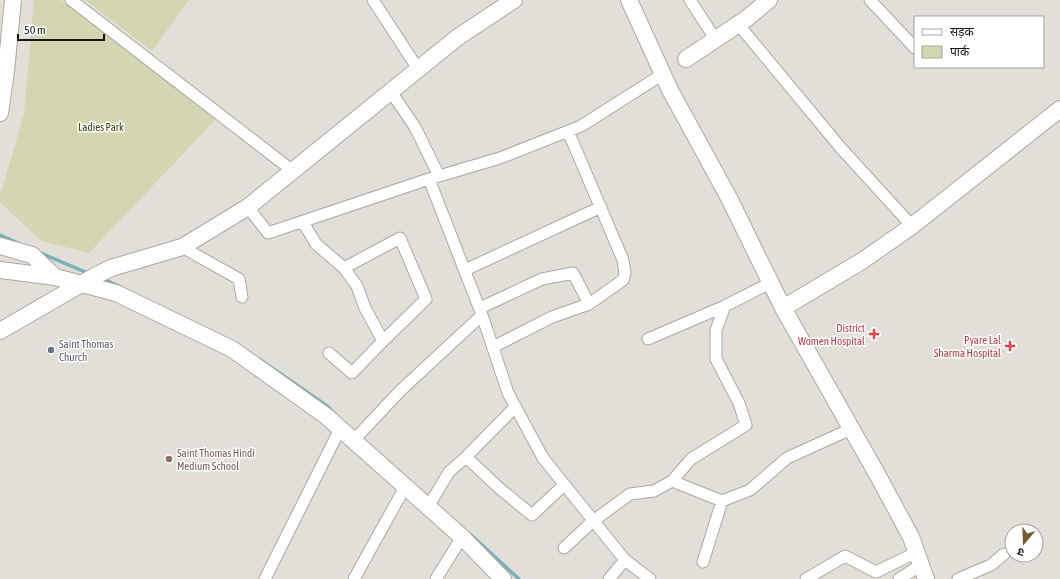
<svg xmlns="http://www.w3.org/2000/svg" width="1060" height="579" viewBox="0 0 1060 579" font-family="'Asap Condensed','Noto Sans Devanagari',sans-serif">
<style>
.green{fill:#d3d6b1}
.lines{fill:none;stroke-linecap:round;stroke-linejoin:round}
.stream{stroke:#79afb8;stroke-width:3.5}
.street-casing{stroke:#aaa8a1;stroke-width:13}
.secondary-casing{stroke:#aaa8a1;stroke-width:18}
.street{stroke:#fff;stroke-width:11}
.secondary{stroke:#fff;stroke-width:16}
.health-dot{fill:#e0444e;stroke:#fff;stroke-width:1.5}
.worship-dot{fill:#6b7280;stroke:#fff;stroke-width:1.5}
.education-dot{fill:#8d6e63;stroke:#fff;stroke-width:1.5}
.labels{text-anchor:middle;stroke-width:3;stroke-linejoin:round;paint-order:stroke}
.park-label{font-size:11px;fill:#3d3f0c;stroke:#fff}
.health-label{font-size:11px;fill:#be3a42;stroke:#fff;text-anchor:end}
.worship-label{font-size:11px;fill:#5b616d;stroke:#fff;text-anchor:start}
.education-label{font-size:11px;fill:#785e54;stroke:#fff;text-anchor:start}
</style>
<rect width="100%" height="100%" fill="#e2dfd9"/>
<path class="green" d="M34,0h27l157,117 -129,136 -48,-12 -41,-39v-6l24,-82z
M85,0h104l-37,51z"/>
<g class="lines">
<path class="stream" d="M0,235l20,9
M38,252l52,22
M101,278l20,9
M259,359l68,47 5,5
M471,535l48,44"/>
<defs>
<path id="street" d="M71,0l222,171
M373,0l45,69
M690,0l22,34 5,4
M870,0l45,48
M738,24l102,123 72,79
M391,92l24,35 24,49
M429,179l53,136 26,78 35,65 82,102
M248,207l20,26 161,-54 71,-21 81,-32 82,-52
M303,222l13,22 28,24 13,18 8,22 18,33 43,-42 -26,-61 -56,30
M182,247l57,32 3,18
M465,270l136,-63
M480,308l62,-29 31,-6 16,31
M648,339l77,-33
M493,347l59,-30 37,-13 34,-24 2,-7 -2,-13 -55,-129
M329,353l23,20 31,-32
M515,407l-49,50 33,31 33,27 32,-30
M353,441l47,-50 82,-76
M672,481l19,-22 55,-34 -7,-22 -23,-44v-29l9,-24 45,-23
M428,507l21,-35 17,-15
M564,548l29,-27 37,-27 24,-3 18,-10 50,20 28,-11 37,-32 64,-29
M703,562l19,-61
M265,579l75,-150
M354,579l51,-92
M436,579l26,-42
M609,579l16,-19 25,19
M806,579l39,-23 31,16 41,-20
M899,579l22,-14
M958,579l33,-14 13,-11"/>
<path id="secondary" d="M629,0l41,90 59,108 54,110 94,166 34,63 15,42
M686,59l60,-40 23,-19
M0,113l6,-42 7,-71
M0,246l32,9 23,22
M0,270l55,7 61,16 116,56 94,67 136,121 41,42
M783,308l79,-47 50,-35 148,-117
M0,331l95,-55 16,-8 71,-21 66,-40 210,-170 56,-37"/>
</defs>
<use href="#street" class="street-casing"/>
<use href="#secondary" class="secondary-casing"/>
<use href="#street" class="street"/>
<use href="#secondary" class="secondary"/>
</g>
<g class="health-dot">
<path d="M872 328h4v4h4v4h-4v4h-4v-4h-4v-4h4z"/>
<path d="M1008 340h4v4h4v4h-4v4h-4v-4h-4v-4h4z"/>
</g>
<circle class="worship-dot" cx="51" cy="350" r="4"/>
<circle class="education-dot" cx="169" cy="459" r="4"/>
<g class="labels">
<g class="park-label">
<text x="101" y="131">Ladies Park</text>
</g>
<g class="health-label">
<text x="865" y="332">District<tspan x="865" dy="13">Women Hospital</tspan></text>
<text x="1001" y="344">Pyare Lal<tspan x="1001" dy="13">Sharma Hospital</tspan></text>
</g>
<g class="worship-label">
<text x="59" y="348">Saint Thomas<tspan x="59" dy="13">Church</tspan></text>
</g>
<g class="education-label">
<text x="177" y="457">Saint Thomas Hindi<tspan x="177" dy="13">Medium School</tspan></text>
</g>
</g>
<rect x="914" y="16" width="130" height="52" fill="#ffffff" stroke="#a1a1a0"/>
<rect x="922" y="29" width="20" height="6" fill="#ffffff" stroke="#a1a1a0"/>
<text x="950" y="36" font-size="12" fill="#151412">सड़क</text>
<rect x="922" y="46" width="20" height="12" fill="#d3d6b1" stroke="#a1a1a0"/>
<text x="950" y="56" font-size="12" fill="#151412">पार्क</text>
<g transform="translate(1024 543) rotate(199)"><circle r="19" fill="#ffffff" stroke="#a1a1a0"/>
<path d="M0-3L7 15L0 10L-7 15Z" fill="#745d2d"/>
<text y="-6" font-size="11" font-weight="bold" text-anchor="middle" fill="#151412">उ</text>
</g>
<path d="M18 34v6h86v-6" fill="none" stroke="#151412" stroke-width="2"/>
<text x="24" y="34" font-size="12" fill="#151412" stroke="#ffffff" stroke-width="3" paint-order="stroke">50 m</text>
</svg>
